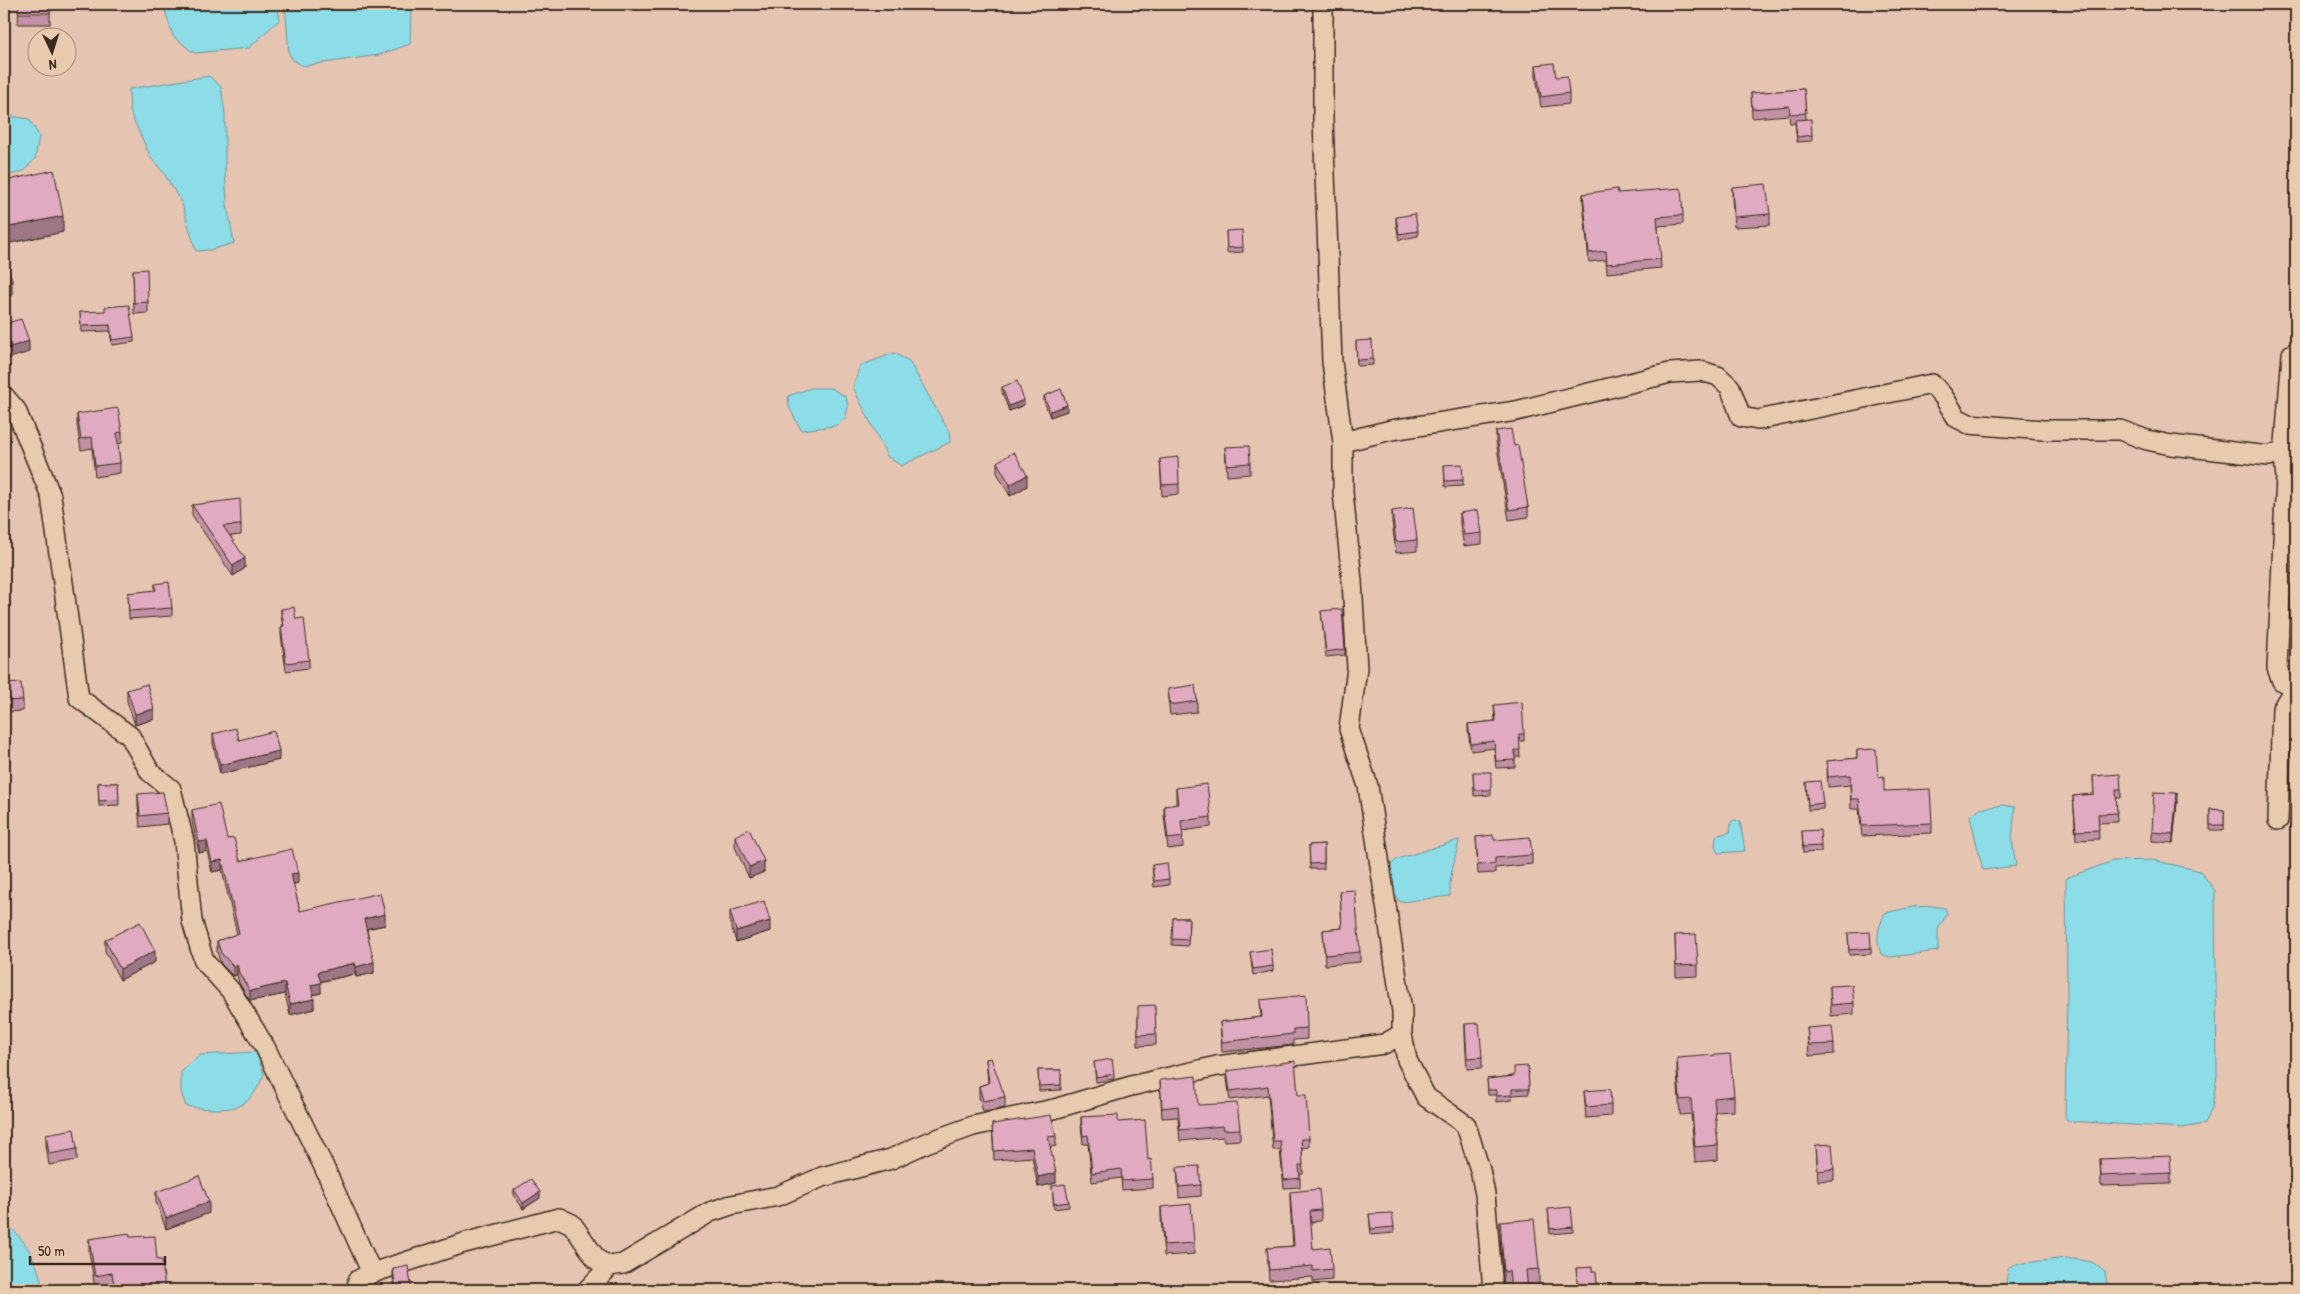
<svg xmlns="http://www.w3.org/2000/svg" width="2300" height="1294" viewBox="0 0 2300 1294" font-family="'Patrick Hand',sans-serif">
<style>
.water{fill:#8ddde9;stroke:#6c9598}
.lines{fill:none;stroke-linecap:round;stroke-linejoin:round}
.street-casing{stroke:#3b2a1e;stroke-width:22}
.street{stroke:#e8caae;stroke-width:19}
.wall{fill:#c192a5;stroke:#3b2a1e}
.shaded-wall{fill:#9d7786;stroke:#3b2a1e}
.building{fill:#e0aac0;stroke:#3b2a1e}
</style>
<rect width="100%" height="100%" fill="#e6c4b2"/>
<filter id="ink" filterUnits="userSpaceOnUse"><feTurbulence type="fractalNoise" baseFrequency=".02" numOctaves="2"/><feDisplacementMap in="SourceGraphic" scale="10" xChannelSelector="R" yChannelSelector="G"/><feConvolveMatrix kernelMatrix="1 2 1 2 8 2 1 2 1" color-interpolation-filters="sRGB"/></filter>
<g filter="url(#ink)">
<path class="water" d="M163,4h113l4,15 -31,29 -55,5 -21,-17z
M285,4h126l-1,40 -31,11 -76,11 -10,-6 -4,-6z
M209,76l12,11 4,27v56l2,35 7,38 -24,7 -14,1 -14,-47 -18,-31 -13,-15 -21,-46 -1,-23z
M4,115l25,4 10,17 -4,23 -11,12 -20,6z
M894,353l15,8 40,71 1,10 -49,24 -14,-10 -34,-69 7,-21z
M811,388h20l15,9 2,10 -3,12 -10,7 -34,4 -12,-23 -1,-11z
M2003,805l12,2 -3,33 4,26 -33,4 -13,-54 9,-7z
M1734,820l6,1 5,30 -27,2 -3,-6 1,-11 14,-4 1,-10z
M1459,840c-4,22 -10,33 -9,56l-50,6 -7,-9 -6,-24 10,-10z
M2153,860l47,11 15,20 2,184 -5,33 -7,16 -23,4 -114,-7 -3,-4 2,-123 -1,-116 47,-17z
M1933,906l12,2 2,6 -9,15v22l-48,6 -9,-3c-6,-16 -3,-25 4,-41l27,-6z
M256,1052l8,22c-5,11 -9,22 -20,29 -11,9 -45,6 -58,3l-5,-14v-20l19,-17z
M4,1222c21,16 36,42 38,68h-38z
M2066,1258l26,4 13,10 3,18h-103l3,-21 8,-5z"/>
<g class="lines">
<defs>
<path id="street" d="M1323,4v115l9,243 11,80
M4,396l12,14 35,86 28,202 51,38 20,36 21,17 13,52 8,80 12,40 27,30 34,56 59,120 48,106
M2283,450l3,27 -9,191 5,13 14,8
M2278,820l4,-111 12,-20
M1402,1034l5,26 19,37 40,28 14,45 5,24 8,96
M357,1290l1,-10 14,-7 92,-30 95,-25 13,6 25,36 13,6 13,-2 87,-52 21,-7 47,-9 44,-19 69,-18 35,-16 47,-17 81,-17 77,-23 86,-20 167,-22 18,-10v-23l-34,-225 -19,-57 8,-61 -5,-87 -9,-89v-50l48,-12 125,-19 154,-38 31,-2 17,5 12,11 11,30 17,3 174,-36 11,12 14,22 12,6 74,6h77l27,10 24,5 98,11 14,-6 2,-7 7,-89 4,-2
M587,1290l23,-24"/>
</defs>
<use href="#street" class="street-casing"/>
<use href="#street" class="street"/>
</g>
<path class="wall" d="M19,4h31v20h-32z
M1536,65l20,12 13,16v11l-28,3 -5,-31z
M1804,89l2,30 6,16v6l-15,1 -2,-19h-5l-1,-8 -37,3 -1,-25z
M4,181l59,51 -58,12 -1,-7z
M1732,187l38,27v11l-36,2 -2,-29z
M1618,193l65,22v9l-25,2 3,42 -54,5 -1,-13 -17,2 -6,-60v-8z
M1396,217l22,14v5l-19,4 -3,-17z
M1226,231l17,16v5l-16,1z
M133,270l15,32v11l-14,1z
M80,312l54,25v5l-22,3 -2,-14 -29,1z
M1356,341l17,18v6l-16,1z
M1002,387l22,18 -15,6 -7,-19z
M1044,396l23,15 -17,6 -6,-16z
M77,414l45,18v11l-4,1 2,19v10l-25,4 -3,-29 -11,2 -4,-25z
M1496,431l18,15 14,61v10l-19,3 -13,-79z
M1225,447l25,16v11l-23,2z
M1160,459l19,25v10l-17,2z
M997,462l30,24 -17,10 -13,-23z
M1444,465l19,15v6l-18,1z
M192,505l49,20v10l-11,1 15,32 -12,8 -41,-61z
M1392,511l25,29v11l-21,2 -4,-32z
M1460,513l22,20v11l-18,2 -4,-22z
M155,584l17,24v8l-43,3 -1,-26 27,-2z
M281,609l28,51v8l-23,3 -5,-36v-8l2,-1 -2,-9z
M1321,611l24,38v6l-19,2z
M4,684l19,16v11l-19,1z
M1168,689l29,12v11l-27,3 -2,-16z
M127,690l27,29 -19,6 -8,-24z
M1494,705l30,29v7h-5l1,16h-5v10l-19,1 -2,-20 -23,3 -3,-20v-7l27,-3z
M213,734l26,6 40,20 -59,14 -7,-31z
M1857,750l21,27 6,14 48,32v10l-70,3 -3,-27h-8l-1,-24 -22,2 -1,-16v-10l30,-3z
M1473,772l18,18v5l-17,1z
M2093,776l28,13v9h-5l1,24 -19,1 1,16 -23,1 -3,-44 21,-2z
M1806,782l17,21v6l-15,1z
M98,783h20l1,22 -20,1z
M1176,788l35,29v10l-29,4 1,16 -15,2 -4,-33v-10l12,-1z
M138,794l29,19v11l-27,3 -2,-22z
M2177,802l-4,41 -21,-2v-9z
M2210,809l14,1v20h-14z
M192,810l35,29 13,22 58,22 -5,1 7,27 85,14 -18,4 7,44 -18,4 -1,-3 -35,8 1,11 -8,2 1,14 -24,6 -5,-21 -35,7 -11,-18 -2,-8 -4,1 -12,-12 -4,-12v-11l20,-7 -15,-64 -10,2 -5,-21 -8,2 -7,-32z
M1802,831l19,15v6l-18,1z
M735,836l29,36 -15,6 -14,-31z
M1476,837l56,18v9l-37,4v5l-17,1z
M1324,844v25h-14l-1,-24z
M1152,865l17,14v6l-15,2z
M1340,891l20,61v10l-35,3 -2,-35 19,-2z
M730,911l40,20 -34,11 -6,-21z
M1173,918h16l-1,28 -16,-1z
M1848,933l23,15v6l-22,1z
M1675,935l23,30v11l-22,1z
M105,940l50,22 -35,18 -15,-29z
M1250,952l23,14v5l-20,4z
M1830,986l24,17v11l-23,2z
M1260,1000l47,28v11l-14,1v5l-71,7 -2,-30 41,-5z
M1138,1017l18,17v11l-18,1z
M1465,1024l17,33v11l-15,1 -2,-34z
M1807,1028l27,16v10l-25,2z
M1677,1058l57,38v15l-19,1 3,33v15l-23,2 -4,-48 -11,1 -3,-42z
M986,1059l19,38v11l-22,4 -4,-15v-11l9,-3z
M1094,1062l20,12v5l-18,3z
M1528,1066l1,28 -17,1v5l-16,2v-7h-8l-1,-16 27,-3z
M1038,1070h23v20l-22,1z
M1227,1071l71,24 11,44v8l-7,1 1,26h-3v13l-16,1 -4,-38h-7l-5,-55 -38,5 -3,-21z
M1160,1080l38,25 42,24v11l-16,1 -1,-4 -43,4 -2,-24 -16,1z
M1584,1091l27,14v11l-25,2z
M1081,1117l37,5 30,38 5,19v9l-31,2 -1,-12 -29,4 -4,-38h-5l-2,-19z
M992,1124l64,12v10l-6,1 6,36 -18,4 -6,-30 -38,3z
M46,1134l31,15v11l-28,5 -3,-20z
M1816,1145l18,24v11l-16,1z
M2100,1159l71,14v11l-70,2z
M1177,1167l24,18v11l-22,2z
M1052,1186l17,16v5l-15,2z
M514,1190l26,8 -17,11 -9,-14z
M156,1192l53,21 -43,16 -10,-27z
M1290,1192l31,18v11l-11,1 3,27 19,20v11l-19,2v-5l-44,3 -2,-32 26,-2 -3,-44z
M1161,1207l33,36v11l-30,2 -3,-39z
M1548,1209l25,18v5l-23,2z
M1369,1214l25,13v6l-23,2z
M1500,1222l39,47v15l-12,1 1,5h-19v-4l-5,1 -4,-50z
M130,1237l27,23 8,30h-52l-1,-5 -17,3 -6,-37v-12z
M1576,1268l16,3 5,14v5h-19z
M393,1269l19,21h-17l-2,-12z"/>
<path class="shaded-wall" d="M63,216v16l-58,12v-16z
M12,279v16l-8,3v-16z
M29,341v11l-25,8v-11z
M1024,400v5l-15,6v-5z
M1067,405v6l-17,6v-6z
M1027,475v11l-17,10v-11z
M245,558v10l-12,8v-10z
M154,709v10l-19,6v-11z
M279,751v9l-59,14v-9z
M2177,793v9l-4,41v-9z
M207,841v10l-8,2v-11z
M222,860v10l-10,2v-10z
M764,861v11l-15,6v-11z
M298,873v10l-7,2v-11z
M385,914v11l-21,4v-10z
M770,921v10l-34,11v-11z
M155,951v11l-35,18v-11z
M374,962v11l-18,4v-10z
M355,963v11l-37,8v-10z
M237,964v11l-4,1v-10z
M285,983v11l-35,7v-10z
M321,983v10l-10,2v-10z
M314,999v10l-24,6v-11z
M1056,1173v10l-18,4v-10z
M540,1192v6l-17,11v-6z
M209,1202v11l-43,16v-11z"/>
<path class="building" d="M19,4h31v9h-32z
M1554,63l2,14 11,-1 2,17 -28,4 -5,-32z
M1804,89l2,24 -16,1 -1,-8 -37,3 -1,-16z
M1811,119l1,16 -15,2 -2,-17z
M54,170l9,46 -58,12 -1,-7v-40z
M1766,184l4,30 -36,3 -2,-30z
M1681,188l2,27 -26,2 4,42 -54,5 -1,-13 -17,2 -6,-59 34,-5 1,4z
M1415,214l3,17 -19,3 -3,-17z
M1242,230l1,17 -16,1 -1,-17z
M4,261l8,18 -8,3z
M147,269l1,33 -14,1 -1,-33z
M129,305l5,32 -22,3 -2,-15 -29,1 -1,-14 25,-1v-4z
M21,319l8,22 -25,8v-25z
M1372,340l1,19 -16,1 -1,-19z
M1017,381l7,19 -15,6 -7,-19z
M1061,389l6,16 -17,6 -6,-15z
M118,408l4,24 -5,1 3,30 -25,3 -3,-29 -11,2 -4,-25z
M1511,429l3,17 4,-1 10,62 -19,3 -13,-79z
M1249,446l1,17 -23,2 -2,-18z
M1014,452l13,23 -17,10 -13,-23z
M1178,457l1,27 -17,1 -2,-26z
M1462,464l1,16 -18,1 -1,-16z
M240,499l1,26 -18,1 22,32 -12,8 -41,-61z
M1413,508l4,32 -21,2 -4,-31z
M1478,510l4,23 -18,2 -4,-22z
M169,582l3,26 -43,3 -1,-18 28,-3 -1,-6z
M294,607l2,12 8,-1 5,42 -23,3 -5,-36 3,-1 -3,-17z
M1342,609l3,40 -19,3 -5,-41z
M21,683l2,17 -19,1v-17z
M147,684l7,25 -19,5 -8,-24z
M1195,685l2,16 -27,4 -2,-16z
M1522,702l2,32h-5l1,16h-5v10l-19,1 -2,-20 -23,3 -3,-20 28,-3 -2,-16z
M236,728l3,12 35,-9 5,20 -59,14 -7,-31z
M1876,749l2,28 6,-1v15l46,-2 2,34 -70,3 -3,-27h-8l-1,-24 -22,2 -1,-16 30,-3v-8z
M1473,772h18v18h-17z
M2120,774l1,15h-5l1,24 -19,1 1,16 -23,1 -3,-35 21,-2 -1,-18z
M1820,781l3,22 -15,2 -2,-23z
M98,783h20l1,17 -20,1z
M1207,784l4,33 -30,4 2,16 -15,2 -4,-33 14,-2 -2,-16z
M163,792l4,21 -27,3 -2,-22z
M2154,792l23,1 -4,41 -21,-2z
M219,804l8,35 7,-1 6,23 52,-12 6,24 -7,1 9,37 80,-18 5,21 -21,5 10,43 -18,5 -1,-4 -37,9 3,11 -10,2 3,14 -24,5 -5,-21 -35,8 -11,-18 -2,-9 -4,2 -12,-13 -4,-12 22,-8 -17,-73 -10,2 -5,-21 -8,1 -7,-32z
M2210,809l14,1v15h-14z
M749,829l15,32 -15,6 -14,-31z
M1820,830l1,16 -18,1 -1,-16z
M1493,835l1,5 36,-3 2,18 -37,3v6l-17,1 -2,-28z
M1324,844v19l-14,1 -1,-19z
M1167,863l2,16 -15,2 -2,-16z
M1355,890l5,62 -35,3 -2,-25 19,-2 -2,-37z
M764,901l6,20 -34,10 -6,-20z
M1173,918h16l-1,22 -16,-1z
M140,922l15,29 -35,18 -15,-29z
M1870,932l1,16 -22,2 -1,-17z
M1696,934l2,31 -22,1 -1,-31z
M1271,949l2,17 -20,3 -3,-17z
M1852,985l2,18 -23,2 -1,-19z
M1306,995l1,33 -14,1v5l-71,8 -2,-20 42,-5 -2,-17z
M1155,1005l1,29 -18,1v-29z
M1479,1023l3,34 -15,1 -2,-34z
M1832,1026l2,18 -25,1 -2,-17z
M1730,1054l4,42 -20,2 4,47 -23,2 -4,-48 -11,1 -3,-42z
M991,1058l14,39 -22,4 -4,-15 10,-3 -3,-24z
M1112,1059l2,15 -18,3 -2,-15z
M1295,1061l3,34h8l3,44h-8l2,26h-4l1,13 -16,2 -4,-39h-7l-5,-55 -38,5 -3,-20z
M1528,1066l1,23h-17v6l-16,1v-6h-8l-1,-11 27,-3v-9z
M1038,1070h23v15l-22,1z
M1196,1076l2,29 39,-2 3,26 -16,1 -1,-4 -43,4 -2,-24 -16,2 -2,-28z
M1610,1089l1,16 -25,2 -2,-16z
M1051,1115l5,21 -8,1 8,36 -18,4 -6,-29 -38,3 -2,-27z
M1118,1115v7l27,-2 3,40 3,-1 2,20 -31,2 -1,-12 -29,4 -4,-38 -5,1 -2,-19z
M74,1129l3,20 -28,5 -3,-20z
M1832,1144l2,25 -16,2 -2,-26z
M2170,1156l1,17 -70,3 -1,-17z
M1199,1166l2,19 -22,2 -2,-20z
M199,1176l10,26 -43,16 -10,-26z
M531,1179l9,13 -17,11 -9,-13z
M1065,1184l4,18 -15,2 -2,-18z
M1319,1189l2,21 -11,1 3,38 17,-2 2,22 -19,2v-5l-44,4 -2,-22 27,-2 -4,-54z
M1191,1204l3,39 -30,2 -3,-38z
M1571,1207l2,20 -23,2 -2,-20z
M1392,1213l2,14 -23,2 -2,-15z
M1534,1219l5,50 -13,1 2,20h-17l-2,-19 -5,1 -4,-50z
M129,1233l1,4 25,-1 2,24h5l3,30h-50l-3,-17 -17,3 -6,-37z
M408,1266l4,24h-16l-3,-21z
M1592,1267v4h4l1,14 -19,2 -2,-19z"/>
</g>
<rect width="2300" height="1294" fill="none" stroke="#e8caae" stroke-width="20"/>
<rect x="10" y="10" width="2280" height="1274" fill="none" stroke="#3b2a1e" stroke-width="2" filter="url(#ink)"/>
<g transform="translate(52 52) rotate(176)"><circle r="24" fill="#e8caae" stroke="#a38a74"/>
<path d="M0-4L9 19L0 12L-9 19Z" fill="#3b2a1e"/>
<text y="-8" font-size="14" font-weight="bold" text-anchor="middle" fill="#3b2a1e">N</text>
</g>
<path d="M30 1256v8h135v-8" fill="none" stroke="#3b2a1e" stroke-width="2.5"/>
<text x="38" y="1256" font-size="15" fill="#3b2a1e" stroke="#e8caae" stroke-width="4" paint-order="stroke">50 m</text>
</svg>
